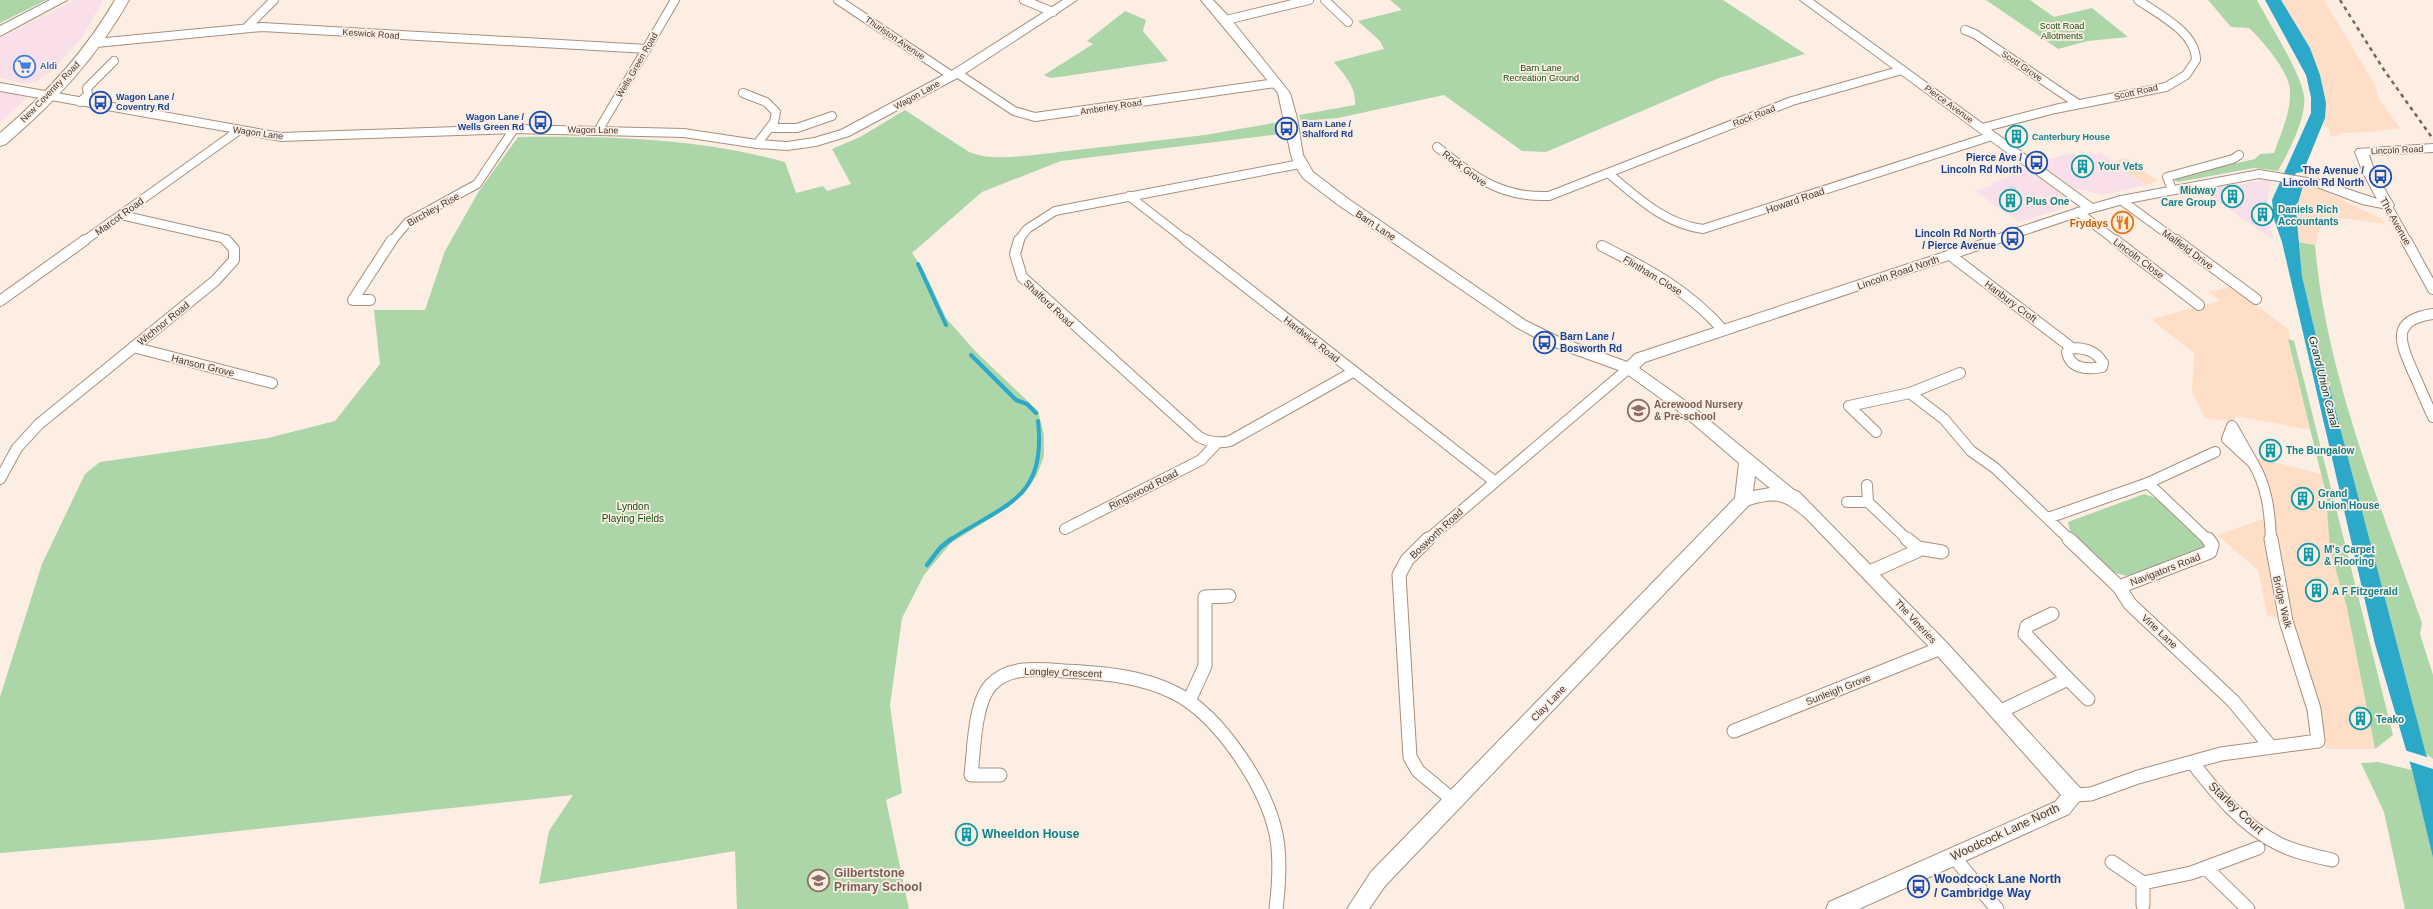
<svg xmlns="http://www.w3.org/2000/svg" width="2433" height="909" viewBox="0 0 2433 909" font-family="Helvetica,sans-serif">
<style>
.commercial{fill:#f8dfea}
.built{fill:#fedec7}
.green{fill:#acd5a8}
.water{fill:#2ca9c9}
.pier{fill:#fdeee3}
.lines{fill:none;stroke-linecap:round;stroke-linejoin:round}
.stream-far1{stroke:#2ca9c9;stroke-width:4}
.stream{stroke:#2ca9c9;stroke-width:4.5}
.street-far2-casing{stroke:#a68f7f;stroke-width:10}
.street-far1-casing{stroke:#a68f7f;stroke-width:12}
.street-casing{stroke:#a68f7f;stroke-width:15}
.secondary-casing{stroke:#a68f7f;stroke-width:2}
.highway-casing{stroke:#a68f7f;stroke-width:2}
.street-far2{stroke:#fff;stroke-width:8}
.street-far1{stroke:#fff;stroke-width:10}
.street{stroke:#fff;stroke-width:13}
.secondary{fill:#fff;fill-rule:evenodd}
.highway{fill:#fff;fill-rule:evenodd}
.rail{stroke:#746861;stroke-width:2.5;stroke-dasharray:4 4;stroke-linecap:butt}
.labels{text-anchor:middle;stroke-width:3.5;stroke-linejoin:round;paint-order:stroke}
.far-park-label{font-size:9px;fill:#12510f;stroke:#fdeee3}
.far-street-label{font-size:9px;fill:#443a34;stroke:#fdeee3}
.far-shop-label{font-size:9px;font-weight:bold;fill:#366cbe;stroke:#fdeee3;text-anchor:start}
.far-transit-label{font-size:9px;font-weight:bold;fill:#164399;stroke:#fdeee3;text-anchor:start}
.far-culture-label{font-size:9px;font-weight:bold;fill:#0d838f;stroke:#fdeee3;text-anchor:start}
.transit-label{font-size:10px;font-weight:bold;fill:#164399;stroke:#fdeee3;text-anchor:end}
.culture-label{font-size:10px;font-weight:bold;fill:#0d838f;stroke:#fdeee3;text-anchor:start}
.street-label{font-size:10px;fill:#443a34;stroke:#fdeee3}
.food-label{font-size:10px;font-weight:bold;fill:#c56008;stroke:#fdeee3;text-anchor:end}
.education-label{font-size:10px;font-weight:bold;fill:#785e54;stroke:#fdeee3;text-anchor:start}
.park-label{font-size:10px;fill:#12510f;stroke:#fdeee3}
.water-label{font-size:11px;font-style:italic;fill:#003643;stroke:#fdeee3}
.near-street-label{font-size:12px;fill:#443a34;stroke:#fdeee3}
.near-culture-label{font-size:12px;font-weight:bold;fill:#0d838f;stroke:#fdeee3;text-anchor:start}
.near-education-label{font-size:12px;font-weight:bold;fill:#785e54;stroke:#fdeee3;text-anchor:start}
.near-transit-label{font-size:12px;font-weight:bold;fill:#164399;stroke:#fdeee3;text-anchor:start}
</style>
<rect width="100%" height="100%" fill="#fdeee3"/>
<path class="commercial" d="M75,0h28l-22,39 -28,31 -15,11 -12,3 -26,-6v-40z
M0,91l28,6 -28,25z
M2100,152l45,33 -42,10 -29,-7 -36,-26 34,-9 9,5z
M2028,170l36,27 3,8 -5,4 -43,13 -44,-31 19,-6 -3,-2z
M2266,180h6l-5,21 6,39 -71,-50z"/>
<path class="built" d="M2281,0h43l52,87 2,11 22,30 -30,4 -28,1 -8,4 -5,-3v-7l-7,-2 3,-8 -5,-42 -10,-27z
M2126,158l23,17 9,6 -12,4 -33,-23z
M2303,186l17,3 62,30 3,5 -59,-8 -8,17 -2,12 -17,-3 -3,-32z
M2232,286l57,44 2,23 19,77 -74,-14 -2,5 -29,-3 -13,-26 2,-39 -43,-34 69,-18 -11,-9z
M2259,458l62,16 15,96 11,38 28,141h-47l-14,-13 -36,-118 -11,-3 -9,-45 -41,-35 46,-16 -1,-19 -8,-25z"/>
<path class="green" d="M0,0h46l-46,23z
M1390,0h333l82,54 -86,24 -173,74 -24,-1 -78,-56 -106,23 -37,3 -2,-6 56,-10c1,-19 -10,-29 -21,-43l50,-13 -4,-8 -22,-20 44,-11z
M1986,0h44l24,17 38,-9 36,29 -40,4 -30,8z
M2208,0h49c12,23 44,73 47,96 3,21 -16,57 -26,75l-24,-3 -76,14 -6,-3 3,-2 80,-18 5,-5 14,-1c7,-20 20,-47 15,-69 -5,-18 -27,-44 -40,-56l-18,-1z
M1125,11l21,9 -3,11 25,30 -109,16 -9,1 -6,-3 49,-31 -6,-3z
M905,110l64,42c20,8 44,5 65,3l171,-20 74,-13 2,12 -220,27 -79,31 -70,61 12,18 22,47 30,34 62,59 6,24v21l-7,19 -13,19 -17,14 -56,35 -27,32 -22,43 -12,87 12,88 -16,7 23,109h-172l-2,-58 -196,33 10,-53 24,-36 -409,44 -164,14v-156l42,-133 43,-90 15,-12 168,-24 67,-17 45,-57 -6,-54h51l20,-59 34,-60 39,-54c90,-1 180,1 267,25l11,31 27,-7 4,5 24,-7 -19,-35 28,-12z
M2299,242l16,3c11,130 64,255 107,378l-2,11 13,41v84l-7,-5 -110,-418 -14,-60z
M2288,339l6,2 99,394 -18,14 -28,-141 -17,-58 -4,-56z
M2144,494l12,4 47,42 3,7 -79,29 -16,-4 -41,-41 -2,-9z
M2378,762l34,8 21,88v51h-28l-21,-97 -23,-49z"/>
<path class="water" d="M2265,0h16l29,48 10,27 6,28 -1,15 -22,54 -7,1 -5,10 12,3 -7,24 6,66 14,60 110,418 7,15v89l-21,-88 -37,-126 -93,-402 -8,-23 -2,-19 39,-87v-16l-5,-22z"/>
<path class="pier" d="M2404,750l26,8 3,11 -25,-8z"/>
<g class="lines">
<path class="stream-far1" d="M918,264l28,61
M971,355l45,45 11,4 9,9
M950,540c54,-36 97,-40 88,-119"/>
<path class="stream" d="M927,565l13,-17 11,-9"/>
<defs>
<path id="street-far2" d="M838,0l114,76
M1024,0l29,12
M1325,0l23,22
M1226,20l83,-20
M246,28l28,-28
M1965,30l10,4 103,70
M96,43l166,-16 385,22
M957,73l57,38 21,6 241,-34
M743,93l23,9 10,10 -2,10 -17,22
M80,102l8,-7 -1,-7 27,-27
M770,128h27l35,-12
M1982,128l73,-19 111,-22 20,-12 10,-15c0,-28 -38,-46 -58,-60
M598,131l77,-131
M1437,147c37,29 62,51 112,49l243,-95 110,-31
M1608,173c29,24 56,51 95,56l289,-93
M2172,189l-5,-12 66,-18 6,-4
M1129,196l58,45
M2121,200l56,41
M2387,205l20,36
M2078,212l38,29
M121,215l101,23 5,3
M84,241l154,-110
M392,241l16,-19 69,-38 37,-55
M1018,241l9,-12 28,-18 245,-47"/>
<path id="street-far1" d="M1019,240l-4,14 7,23 177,160c10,5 20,7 31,4l123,-69
M1186,240l308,241
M2115,240l84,65
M2176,240l80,59
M2406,240l27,49
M1602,246c46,23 87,45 121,84
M1950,255l122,93
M370,300h-17l39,-60
M0,301l85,-61
M2433,314c-43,6 -33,28 -20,58 7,15 13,30 20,45
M133,347l139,36
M2072,348c14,0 24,3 31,15l-1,4c-14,3 -32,2 -35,-15z
M1910,393l50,-20
M2232,426l21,37 -26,-24z
M1876,432l-27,-26 61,-13 34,26 27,32 24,17 75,72
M2253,463c14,23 17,50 18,77
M0,479l17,-31 22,-24 176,-143 19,-21v-11l-8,-9
M2148,483l60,57
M1867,485l1,17 40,38
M1847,502h21
M2048,518l100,-35 67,-31
M1065,529l136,-69 16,-17
M1427,540l202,-172"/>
<path id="street" d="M1428,539l-21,21 -8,15 11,182 8,14 35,29
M2069,539l50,48 11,17 103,97 37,45
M1918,548l24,4
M1870,572l47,-21 1,-3 -11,-9
M2119,587l91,-35 2,-7 -4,-6
M2068,679l20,20
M1189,701l16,-35v-69l24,-1
M1999,712l69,-33 -43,-45 2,-8 25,-12
M1734,731l207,-83
M2192,762c24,31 51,64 87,82 16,8 35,12 53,16
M1000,775h-29c3,-24 3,-72 20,-90 18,-20 50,-16 74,-14 38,2 78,5 112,23 43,23 89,92 99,140 5,24 3,50 0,75
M2074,795l17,-1 47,-17 83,-23 97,-13 -4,-32 -28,-88 -15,-82
M1953,856l44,53
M2112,862l31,21v22
M2206,868l42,41
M2143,883l48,-10 67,-25"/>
<path id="secondary" d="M1063,0h14l-116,76 -112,60 -33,10 -29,4 -30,-2 -73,-11 -170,-4 -233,8 -281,-50v-8l281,50 233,-8 170,4 73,11 30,2 27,-4 27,-8 112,-60z
M1201,0h12l17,18 60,75 7,25 6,37 10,17 34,26 179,123 33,16 68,25 8,-8 446,-147 -281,-207h13l280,204 28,-8 138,-26 61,10 57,19 -14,-26 -8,-21 2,-3 76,-5v8l-64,3 6,18 19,32 -2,3 -5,1 -25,-5 -45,-17 -58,-9 -136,26 -40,11 -438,147 -6,6 48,34 107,88 5,2 148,151 134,146 3,6 -15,19 -210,95h-33l3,-7 226,-100 6,-7 -126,-142 -128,-134c-23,-19 -28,-23 -58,-14l-364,381 -16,23h-22l24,-37 364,-374 4,-35 -62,-53 -53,-38 -75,-27 -33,-18 -179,-123 -34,-26 -9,-14 -3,-9 -13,-62zM1755,476l15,12 -17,3z"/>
<path id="highway" d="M50,0h17l-67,36v-10z
M115,0h14c-32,57 -74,102 -123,144l-6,2v-13c46,-39 85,-81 115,-133z"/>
</defs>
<use href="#street-far2" class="street-far2-casing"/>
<use href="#street-far1" class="street-far1-casing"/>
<use href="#street" class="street-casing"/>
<use href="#secondary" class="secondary-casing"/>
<use href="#highway" class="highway-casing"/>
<use href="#street-far2" class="street-far2"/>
<use href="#street-far1" class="street-far1"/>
<use href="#street" class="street"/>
<use href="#secondary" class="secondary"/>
<use href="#highway" class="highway"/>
<path class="rail" d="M2340,0l44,70 49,69"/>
</g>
<defs>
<symbol id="supermarket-ring" viewBox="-11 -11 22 22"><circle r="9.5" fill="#fdeee3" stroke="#3f7fe0" stroke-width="1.5"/><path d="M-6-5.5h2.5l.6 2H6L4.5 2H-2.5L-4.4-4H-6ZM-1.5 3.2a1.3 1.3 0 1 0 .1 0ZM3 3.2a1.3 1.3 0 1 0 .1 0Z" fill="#3f7fe0"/></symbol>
<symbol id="bus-ring" viewBox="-11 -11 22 22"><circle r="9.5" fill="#fdeee3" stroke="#1a4fb4" stroke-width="1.5"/><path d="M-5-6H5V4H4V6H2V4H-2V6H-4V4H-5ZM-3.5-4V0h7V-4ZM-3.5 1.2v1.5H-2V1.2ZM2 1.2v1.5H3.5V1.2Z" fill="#1a4fb4"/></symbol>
<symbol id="building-ring" viewBox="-11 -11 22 22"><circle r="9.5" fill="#fdeee3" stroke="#0f9aa8" stroke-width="1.5"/><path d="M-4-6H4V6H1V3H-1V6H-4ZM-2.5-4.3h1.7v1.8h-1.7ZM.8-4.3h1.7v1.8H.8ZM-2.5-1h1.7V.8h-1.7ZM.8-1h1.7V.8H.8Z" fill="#0f9aa8"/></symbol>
<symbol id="restaurant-ring" viewBox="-11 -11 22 22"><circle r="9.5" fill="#fdeee3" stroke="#e8710a" stroke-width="1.5"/><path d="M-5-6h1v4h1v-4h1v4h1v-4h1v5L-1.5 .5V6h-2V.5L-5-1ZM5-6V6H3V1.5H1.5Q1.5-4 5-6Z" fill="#e8710a"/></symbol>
<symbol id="school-ring" viewBox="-11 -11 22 22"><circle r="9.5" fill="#fdeee3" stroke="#8d6e63" stroke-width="1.5"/><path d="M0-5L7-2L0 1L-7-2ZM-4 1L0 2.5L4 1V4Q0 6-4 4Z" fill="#8d6e63"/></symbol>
</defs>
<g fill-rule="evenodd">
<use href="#supermarket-ring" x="12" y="54" width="25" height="25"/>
<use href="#bus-ring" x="88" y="90" width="25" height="25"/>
<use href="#bus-ring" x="528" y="110" width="25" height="25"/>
<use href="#bus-ring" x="1274" y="116" width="25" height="25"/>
<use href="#building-ring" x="2004" y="124" width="25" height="25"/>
<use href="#bus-ring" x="2024" y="150" width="25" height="25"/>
<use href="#building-ring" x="2070" y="154" width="25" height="25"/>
<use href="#bus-ring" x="2368" y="164" width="25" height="25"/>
<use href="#building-ring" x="2220" y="184" width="25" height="25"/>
<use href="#building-ring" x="1998" y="188" width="25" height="25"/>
<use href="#building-ring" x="2250" y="202" width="25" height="25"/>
<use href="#restaurant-ring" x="2110" y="210" width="25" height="25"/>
<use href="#bus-ring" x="2000" y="226" width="25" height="25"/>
<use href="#bus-ring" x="1532" y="330" width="25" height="25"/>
<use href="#school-ring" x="1626" y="398" width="25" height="25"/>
<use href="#building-ring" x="2258" y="438" width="25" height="25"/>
<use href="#building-ring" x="2290" y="486" width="25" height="25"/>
<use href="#building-ring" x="2296" y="542" width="25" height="25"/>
<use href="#building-ring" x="2304" y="578" width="25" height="25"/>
<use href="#building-ring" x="2348" y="706" width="25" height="25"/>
<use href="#building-ring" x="954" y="822" width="25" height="25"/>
<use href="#school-ring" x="806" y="868" width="25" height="25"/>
<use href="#bus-ring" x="1906" y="874" width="25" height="25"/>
</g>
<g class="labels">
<g class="far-park-label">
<text x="2062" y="29">Scott Road<tspan x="2062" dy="10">Allotments</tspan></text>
<text x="1541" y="71">Barn Lane<tspan x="1541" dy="10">Recreation Ground</tspan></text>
</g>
<g class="far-street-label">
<text transform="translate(371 34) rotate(4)" y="3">Keswick Road</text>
<text transform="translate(895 38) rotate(34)" y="3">Thurlston Avenue</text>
<text transform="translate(637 65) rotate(-60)" y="3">Wells Green Road</text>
<text transform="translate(2022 66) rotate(34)" y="3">Scott Grove</text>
<text transform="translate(50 92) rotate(-46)" y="3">New Coventry Road</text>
<text transform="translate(2136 92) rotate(-13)" y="3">Scott Road</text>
<text transform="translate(917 95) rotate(-29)" y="3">Wagon Lane</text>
<text transform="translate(1949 104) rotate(36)" y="3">Pierce Avenue</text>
<text transform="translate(1111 107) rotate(-9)" y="3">Amberley Road</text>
<text transform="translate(1754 116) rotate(-21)" y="3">Rock Road</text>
<text transform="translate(593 130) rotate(1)" y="3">Wagon Lane</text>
<text transform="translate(258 133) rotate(8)" y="3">Wagon Lane</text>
<text transform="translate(2397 150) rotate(-3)" y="3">Lincoln Road</text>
</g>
<g class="far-shop-label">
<text x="40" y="69">Aldi</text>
</g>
<g class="far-transit-label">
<text x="116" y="100">Wagon Lane /<tspan x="116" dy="10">Coventry Rd</tspan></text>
<text x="524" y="120" text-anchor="end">Wagon Lane /<tspan x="524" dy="10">Wells Green Rd</tspan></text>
<text x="1302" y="127">Barn Lane /<tspan x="1302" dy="10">Shalford Rd</tspan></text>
</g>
<g class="far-culture-label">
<text x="2032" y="140">Canterbury House</text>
</g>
<g class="transit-label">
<text x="2022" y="161">Pierce Ave /<tspan x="2022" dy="12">Lincoln Rd North</tspan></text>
<text x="2364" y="174">The Avenue /<tspan x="2364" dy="12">Lincoln Rd North</tspan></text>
<text x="1996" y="237">Lincoln Rd North<tspan x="1996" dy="12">/ Pierce Avenue</tspan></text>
<text x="1560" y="340" text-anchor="start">Barn Lane /<tspan x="1560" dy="12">Bosworth Rd</tspan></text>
</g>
<g class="culture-label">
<text x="2098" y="170">Your Vets</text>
<text x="2216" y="194" text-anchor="end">Midway<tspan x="2216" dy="12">Care Group</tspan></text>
<text x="2026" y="205">Plus One</text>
<text x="2278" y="213">Daniels Rich<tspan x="2278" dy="12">Accountants</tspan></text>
<text x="2286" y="454">The Bungalow</text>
<text x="2318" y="497">Grand<tspan x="2318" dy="12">Union House</tspan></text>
<text x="2324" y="553">M's Carpet<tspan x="2324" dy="12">&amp; Flooring</tspan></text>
<text x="2332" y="595">A F Fitzgerald</text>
<text x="2376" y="723">Teako</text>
</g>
<g class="street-label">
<text transform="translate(1465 168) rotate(37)" y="4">Rock Grove</text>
<text transform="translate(1795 200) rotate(-19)" y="4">Howard Road</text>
<text transform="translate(433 209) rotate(-29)" y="4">Birchley Rise</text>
<text transform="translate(119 216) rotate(-36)" y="4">Marcot Road</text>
<text transform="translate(2396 221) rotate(61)" y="4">The Avenue</text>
<text transform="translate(1376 225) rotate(34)" y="4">Barn Lane</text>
<text transform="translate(2188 249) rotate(36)" y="4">Malfield Drive</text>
<text transform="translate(2139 258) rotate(37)" y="4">Lincoln Close</text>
<text transform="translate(1898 272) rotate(-19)" y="4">Lincoln Road North</text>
<text transform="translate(1653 275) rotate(31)" y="4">Flintham Close</text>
<text transform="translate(2011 301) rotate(37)" y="4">Hanbury Croft</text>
<text transform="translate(1049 303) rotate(43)" y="4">Shalford Road</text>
<text transform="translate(163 323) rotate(-39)" y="4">Wichnor Road</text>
<text transform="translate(1312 339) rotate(38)" y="4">Hardwick Road</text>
<text transform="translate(203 365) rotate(14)" y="4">Hanson Grove</text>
<text transform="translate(1143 489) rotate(-27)" y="4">Ringswood Road</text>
<text transform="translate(1436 533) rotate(-43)" y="4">Bosworth Road</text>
<text transform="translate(2165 569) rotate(-21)" y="4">Navigators Road</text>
<text transform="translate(2283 602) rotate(77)" y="4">Bridge Walk</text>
<text transform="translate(1916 621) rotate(47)" y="4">The Vineries</text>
<text transform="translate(2160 631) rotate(43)" y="4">Vine Lane</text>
<text transform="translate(1063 672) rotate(2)" y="4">Longley Crescent</text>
<text transform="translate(1838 689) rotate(-22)" y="4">Sunleigh Grove</text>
<text transform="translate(1548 703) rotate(-46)" y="4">Clay Lane</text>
</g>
<g class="food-label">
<text x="2108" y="227">Frydays</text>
</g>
<g class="education-label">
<text x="1654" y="408">Acrewood Nursery<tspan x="1654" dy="12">&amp; Pre-school</tspan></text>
</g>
<g class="park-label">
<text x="633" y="510">Lyndon<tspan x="633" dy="12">Playing Fields</tspan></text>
</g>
<g class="water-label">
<text transform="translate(2324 382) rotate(76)" y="4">Grand Union Canal</text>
</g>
<g class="near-street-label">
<text transform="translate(2236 808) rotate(43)" y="4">Starley Court</text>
<text transform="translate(2005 832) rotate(-25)" y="4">Woodcock Lane North</text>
</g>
<g class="near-culture-label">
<text x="982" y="838">Wheeldon House</text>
</g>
<g class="near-education-label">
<text x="834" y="877">Gilbertstone<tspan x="834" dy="14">Primary School</tspan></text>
</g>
<g class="near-transit-label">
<text x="1934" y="883">Woodcock Lane North<tspan x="1934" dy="14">/ Cambridge Way</tspan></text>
</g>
</g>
</svg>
